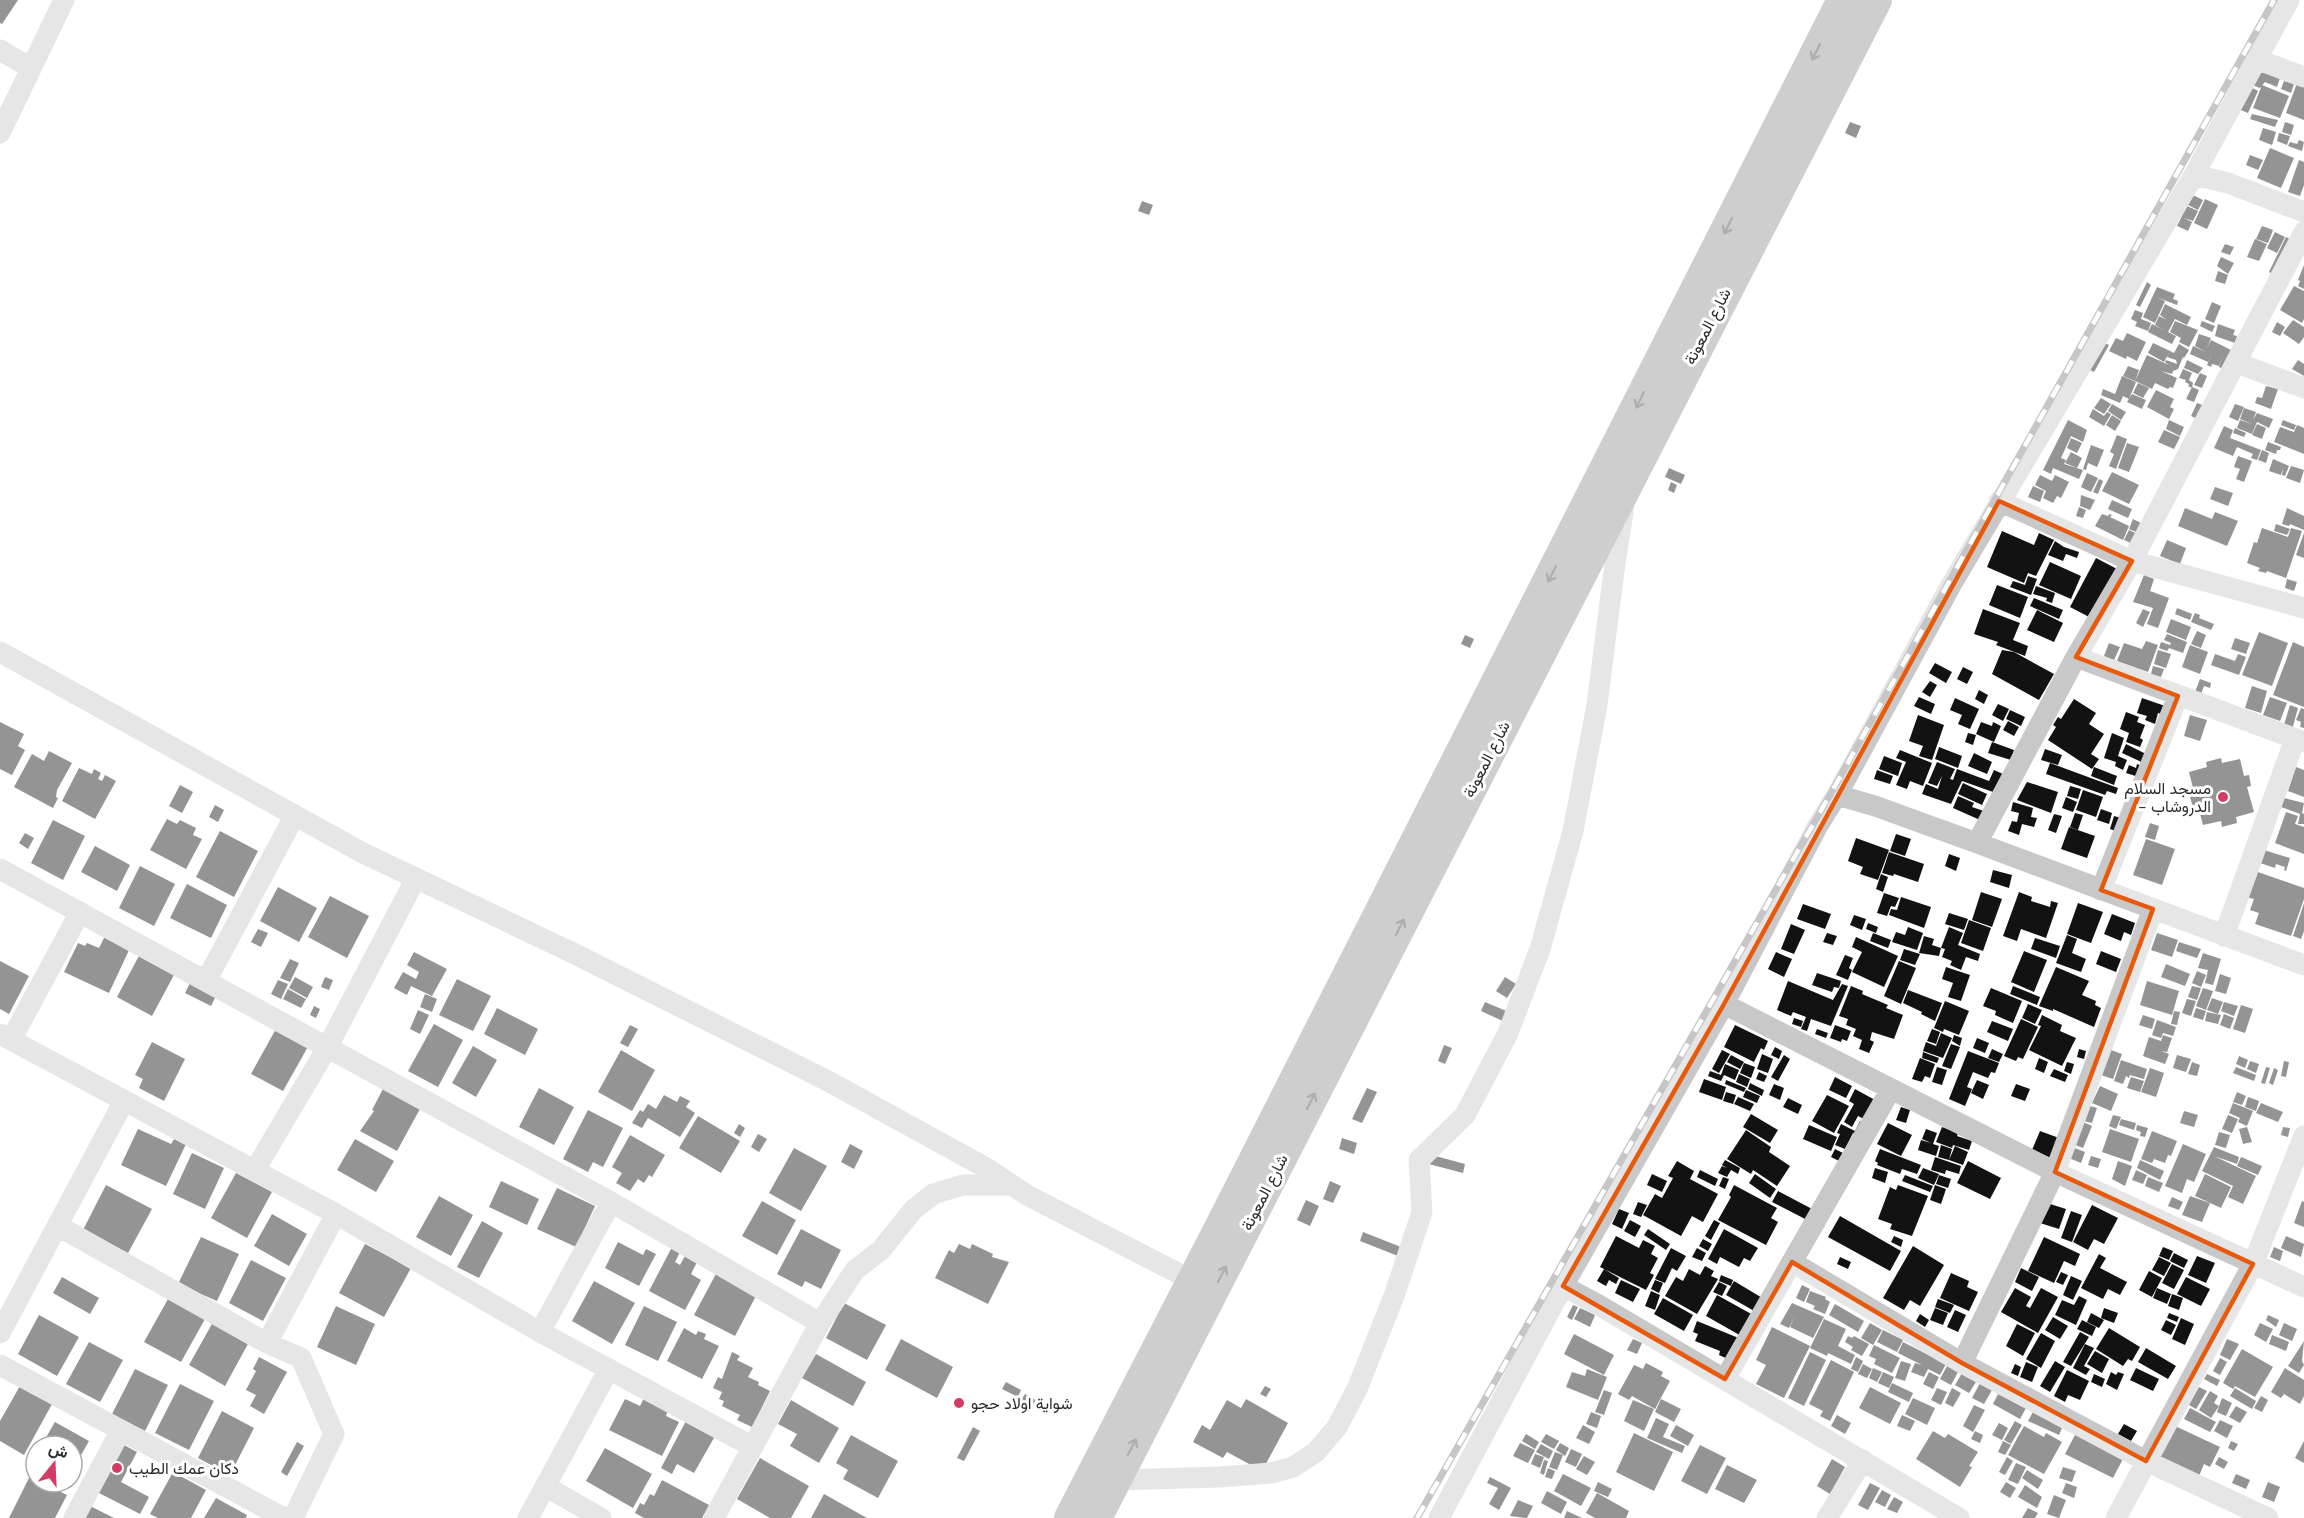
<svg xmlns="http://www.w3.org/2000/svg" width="2304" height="1518" viewBox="0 0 2304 1518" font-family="'DM Sans',Vazirmatn,sans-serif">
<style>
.building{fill:#121212}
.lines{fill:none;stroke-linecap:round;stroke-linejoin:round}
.minor{stroke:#c8c8c8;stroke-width:21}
.highway{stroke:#929292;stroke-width:32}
.rail-casing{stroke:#808080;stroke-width:7}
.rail{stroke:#fff;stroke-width:4.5;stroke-dasharray:14;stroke-linecap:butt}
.oneway{stroke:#4f4f4f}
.marked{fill:none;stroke:#e8590c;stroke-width:4.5;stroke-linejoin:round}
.poi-dot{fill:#d33d65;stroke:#fff;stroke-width:2}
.labels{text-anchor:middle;stroke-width:6;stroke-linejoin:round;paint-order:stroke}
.street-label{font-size:16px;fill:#2b2b2b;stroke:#fff}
.poi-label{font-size:16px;fill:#2b2b2b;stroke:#fff;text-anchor:start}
</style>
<rect width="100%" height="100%" fill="#fff"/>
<path class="building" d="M0,0h18l-16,24 -2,-1z
M2258,70l22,8 -3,9 -12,-5 -5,6 -8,-3z
M2284,81l10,3 -3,9 -10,-4z
M2297,83l7,3v34l-18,-7z
M2262,85l27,11 -9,22 -27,-10z
M2249,86l9,5 -10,22 -10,-4z
M2252,114l26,6 -3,7 -25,-8z
M1850,122l11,4 -5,12 -11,-5z
M2285,122l9,3 -3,10 -9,-3z
M2263,128l13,4 -4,13 -13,-5z
M2279,133l11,3 -3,9 -10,-4z
M2299,140l5,2 -2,9 -14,-5 2,-4 7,2z
M2270,148l24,10 -13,30 -24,-10z
M2250,155l13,5 -5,10 -12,-5z
M2299,160l5,2v23l-4,11 -12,-4z
M2193,195l10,5 -5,10 -10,-5z
M2205,199l13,6 -11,24 -13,-6z
M1142,201l11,4 -4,10 -11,-4z
M2187,206l11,5 -5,10 -9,-3 8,4 -4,9 -11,-5z
M2262,226l11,4 -5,13 -12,-4z
M2275,232l10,5 -8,16 -10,-5z
M2286,237l11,5 -17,36 -11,-6z
M2255,239l12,5 -8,17 -12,-4z
M2225,244l9,3 -4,8 -9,-3z
M2221,257l13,6 -6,11 -11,-8z
M2304,265v24l-6,-3 2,-5 -2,-1z
M2218,271l10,4 -3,9 -10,-3z
M2147,282l4,3 -11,22 -4,-2z
M2294,286l10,5v28l-2,4 -22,-13z
M2157,287l18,7 -2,5 5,2 -1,4 -21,-8 9,4 -10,22 -12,-6z
M2212,302l9,4 -7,17 -9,-4z
M2165,304l26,13 -4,8 -12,-6 -7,13 8,4 -4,8 -24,-12 4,-8 12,6 -9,-5 4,-9 8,4 -7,-5z
M2135,310l8,3 -2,6 10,4 -3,8 -13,-5 2,-4 -6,-3z
M2293,320l11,7v10l-5,7 -16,-11z
M2175,321l23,9 -9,17 -10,-5 2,-4 -11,-6z
M2202,321l13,5 -3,6 -12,-6z
M2277,322l8,5 -5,9 -8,-4z
M2218,324l17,6 -2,5 4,1 -2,7 -20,-7z
M2127,333l19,9 -9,19 -10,-5 -1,3 -17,-8 7,-13 7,3z
M2199,334l12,4 -4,10 4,-8 26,13 -9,18 -9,-4 4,-12 -4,11 -7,-2 -1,3 -4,-2 6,-15 -5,12 -18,-8 3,-8 13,6 -11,-6z
M2105,343l4,2 -15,27 -4,-2z
M2153,343l17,8 -6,11 -16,-9z
M2179,344l10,6 -5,8 -1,-1 -5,12 -5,2 -1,3 -11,-3 16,7 -4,10 -3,-1 -2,2 -13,-6 -3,6 -17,-8 12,-26 22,10 -4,-3 1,-2 11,4 -1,-4 -9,-3 3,-6 4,2z
M2187,360l16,8 -5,6 -14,-6z
M2298,360l6,4v12l-12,-7z
M2128,366l11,4 -4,11 -12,-5z
M2183,369l9,4 -3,7 4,3 -1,5 -4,-2 1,-2 -4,-2 1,-2 -7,-2z
M2200,373l7,3 -5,12 -8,-3z
M2122,376l14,6 -7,17 -6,-3 -3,7 -19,-8 2,-6 12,5z
M2138,383l11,5 -6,10 -10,-5z
M2266,386l12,3 -7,20 -16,-6 2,-6 5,1z
M2192,387l7,3 -5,12 -8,-3z
M2156,390l18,9 -4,8 4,2 -5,10 -22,-12z
M2132,394l14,6 -4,9 -15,-7z
M2101,398l10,6 -7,10 -10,-6z
M2197,403l13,5 -6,14 -13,-6z
M2112,404l14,8 -5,8 -13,-9z
M2235,404l9,3 -6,14 -9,-4z
M2244,408l12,4 -3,8 4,-7 16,6 -4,9 -12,-6 -5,12 -15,-6 3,-8 12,4 -12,-5z
M2093,409l11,7 3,-4 4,2 -7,12 -15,-9z
M2112,415l9,6 -6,10 -9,-6z
M2068,420l19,10 -4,12 -12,-6 -10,22 5,2 -2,4 19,6 -4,9 -26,-11 -2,6 -8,-4z
M2169,420l15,7 -4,9 -14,-7z
M2283,420l13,5 -2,5 -13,-5z
M2257,424l9,4 -4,11 -10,-4z
M2297,425l7,3v26l-30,-12 6,-15 14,5z
M2224,426l9,4 -3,8 31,12 -4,10 -6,-2 2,-4 -16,-7 -4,9 -19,-8z
M2235,428l11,5 -2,4 -11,-4z
M2164,430l16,7 -6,12 -16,-7z
M2117,435l10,4 -11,30 -7,-3 5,-12 -4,-2z
M2071,438l11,5 -5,10 -10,-5z
M2268,442l13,5 -1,3h-3l-1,4 -11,-4z
M2127,443l12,4 -10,25 -11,-4z
M2091,445l13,5 -7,17 -9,-4 -2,7 -3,-1z
M2262,450l7,3 -3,10 -8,-3z
M2071,452l11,6 -5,10 -12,-5z
M2238,456l14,5 -8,21 -8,-3 4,-10 -6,-2z
M2273,459l16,7 -4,10 -3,-1 1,-7 -2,7 -12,-4z
M2291,466l13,4 -4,13 -14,-5z
M1669,468l16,7 -4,9 -16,-7z
M2112,472l27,13 -10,19 -27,-13z
M2087,473l11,5 -7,14 -10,-5z
M2040,475l12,6 3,-6 14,7 -8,16 -4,-2 -4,7 -10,-5 3,-7 -11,-6z
M2099,479l4,2 -5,13 -5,-2z
M1671,482l6,3 -3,8 -6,-3z
M2033,486l11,5 -4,11 -12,-5z
M2215,487l18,6 -5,13 -18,-7z
M2081,495l14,5 -5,10 -10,-4z
M2112,500l20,9 -4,9 -20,-9z
M2079,507l7,3 -3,8 -7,-2z
M2185,508l27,11 3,-7 23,9 -11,25 -49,-20z
M2287,508l17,8v14l-14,-6 -1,2 -7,-2z
M2102,514l6,2 1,-2 3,1 -2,2 19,9 -6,14 -28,-14z
M2133,519l12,6 -4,9 -12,-5z
M2276,524l14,5 -3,6 -13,-4z
M2262,528l26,9 3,-9 11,3 -16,47 -19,-7 -1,2 -8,-2 2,-3 -13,-5 7,-21 3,1z
M2129,530l11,5 -5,10 -11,-5z
M2002,531l32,14 5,-12 15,7 -18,36 -8,-3 -4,10 -37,-16z
M2304,533v25l-8,-3z
M2167,540l19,8 -6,16 -20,-8z
M2055,541l9,6 15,5 -2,6 -11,-4 -3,7 -15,-6z
M2096,558l23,12 -26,49 -23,-12z
M2050,562l31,14 -10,23 -32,-14z
M2144,575l10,4 -4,12 19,7 -11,30 -11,-4 6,-16 -20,-6z
M2028,576l9,3 -6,16 -21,-8 3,-6 12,4z
M2287,579l10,3 -3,9 -9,-3z
M1997,585l31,12 -8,21 -31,-13z
M2036,586l19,7 -3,10 -6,-2 1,-3 -14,-4z
M2034,598l29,12 -4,9 -29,-13z
M2177,608l15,6 -2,6 -15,-6z
M1983,609l37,14 -7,17 15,6 -3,10 -29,-11 2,-3 -24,-8z
M2143,609l7,3 -7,15 -7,-4z
M2037,610l26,13 -9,19 -27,-12z
M2195,613l5,2 -1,3 15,6 -3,6 -20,-8z
M2171,619l20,8 -5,13 -20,-8z
M2197,631l9,4 -5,13 -10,-4z
M2259,632l29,11 -16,43 -30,-11z
M2167,634l20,8 -4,11 -14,-5 -2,3 -8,-3 2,-6 9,3 1,-2 -7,-3z
M1465,635l9,4 -4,9 -9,-4z
M2235,638l15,5 -4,11 -15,-5z
M2146,641l12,4 -10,27 -31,-11 7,-18 18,6z
M2293,642l11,5v60l-31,-12z
M2109,643l11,4 -6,13 -10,-4z
M2190,645l18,7 -8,22 -18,-7z
M2002,650l12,2 40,22 -15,26 -47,-26z
M2158,650l13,4 -5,14 -12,-4z
M2215,654l20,7 3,-7 8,3 -7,18 -28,-10z
M1935,663l17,9 -6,11 -17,-10z
M2153,666l11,3 -3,8 -10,-3z
M1963,667l10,5 -6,12 -10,-5z
M2200,679l11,4 -1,5 -6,-2 -3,8 -6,-2z
M1930,681l7,4 -7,12 -8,-5z
M2252,686l15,5 -6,22 -16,-5z
M1979,690l9,5 -4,9 -9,-5z
M1919,697l16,7 -4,10 -17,-8z
M2270,697l17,6 -7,18 -17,-6z
M1955,698l24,11 -9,20 -12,-5 4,-9 -12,-5z
M2142,698l26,9 -3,8 -7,-2 -3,11 -10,-4 2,-4 -10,-3z
M2074,699l22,14 -7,11 15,10 -13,20 8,5 -7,10 -44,-29 8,-13 -3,-2 5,-8 3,2z
M1998,704l11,5 -6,12 -11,-6z
M2290,705l8,3 -6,22 -9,-2z
M2301,708l3,1v19l-4,-1 1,-5 -5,-2z
M2010,710l15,7 -4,9 -15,-7z
M2126,712l13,5 -2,5 8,3 -5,13 3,2 -3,7 -14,-5 3,-9 -9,-4z
M1918,715l26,10 -12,35 -13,-4 4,-10 -14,-5z
M2190,715l17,5 -7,21 -16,-5z
M2008,721l11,6 -5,9 -11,-6z
M0,722l24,12 -6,12 7,4 -13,25 -12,-6z
M1981,722l11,4 1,-4 8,4 -7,16 -18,-8z
M1968,733l8,2 -3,10 -8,-3z
M2112,733l12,5 -6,18 9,4 -4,10 -8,-4 1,-4 -12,-4z
M1992,742l22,8 -3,10 -23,-7z
M2126,744l26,13 -4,8 -26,-12z
M1939,747l23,9 -4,12 -23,-9z
M2045,749l17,6 -4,10 -17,-5z
M1900,750l32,13 -9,23 -13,-5 -3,8 -11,-4 10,-23 -10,-4z
M49,751l23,12 -15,27 -1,7 2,1 -5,10 -39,-21 18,-33 12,7z
M1974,753l18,9 -5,12 -19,-8z
M1884,756l18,7 -4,13 -19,-7z
M2221,758l1,5 18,-4 4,17 5,-1 2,11 -4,1 7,25 -18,5 1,6 -15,4 -1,-6 -18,4 -5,-19 -5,1 -4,-13 5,-2 -5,-20 18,-5 -1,-5z
M1937,762l18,7 -5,10 3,1 4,-11 32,12 5,-11 9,4 -10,18 -31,-11 -11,23 -29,-10 4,-10 12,5 4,-13 -5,10 -9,-3z
M2050,763l68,25 -2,6 -9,-3 -2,4 -59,-21z
M2137,764l8,3 -3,11 -16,-5 3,-8 7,3z
M2094,767l23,9 -3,9 -23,-9z
M2296,767l8,3v27l-16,-6z
M79,768l13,6 2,-5 7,4 -3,6 4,2 3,-6 11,6 -21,38 -33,-18z
M1877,770l16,6 -3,8 -16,-5z
M2027,782l31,10 -7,21 -34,-13z
M1963,783l24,11 -5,11 -24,-11z
M180,785l13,7 -11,21 -13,-7z
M2070,786l11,3 -3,10 -11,-3z
M2083,790l20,7 -7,20 -20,-7z
M1958,796l16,7 -2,4 12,4 -4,9 -27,-12z
M2066,797l11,5 -4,10 -11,-4z
M2284,798l20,5 -2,10 2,1v10h-6l2,-10 -19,-7z
M2013,802l20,6 -2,9 6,1 -3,9 -12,-3 -3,11 -11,-4 4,-10 5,1 2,-9 -8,-2z
M215,805l9,5 -6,12 -9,-5z
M2101,809l11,4 -3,11 -12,-4z
M2286,812l12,4 -3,8 9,3v27l-29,-11z
M2075,813l8,2 -5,15 -8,-3z
M2054,814l8,2 -6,17 -8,-3z
M2114,816l11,3 -4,14 -11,-4z
M167,819l10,5 3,-4 16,8 -3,7 9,4 -16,30 -36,-19z
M53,820l32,16 -22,44 -32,-17z
M2150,823l9,3 -4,14 -10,-3z
M2069,827l26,9 -8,22 -26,-9z
M220,831l38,20 -24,46 -38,-20z
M25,833l9,5 -6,11 -9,-6z
M1896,834l15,5 -6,17 -15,-5z
M1856,838l33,12 -11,30 -18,-6 3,-7 -15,-6z
M2146,839l29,10 -13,36 -29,-10z
M95,846l35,19 -13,26 -36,-19z
M2264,850l26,8 -4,13 -2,-1 1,-3 -9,-3 -1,4 -15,-5z
M1889,852l35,12 -6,18 -24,-8 -1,2 -11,-3z
M1949,854l11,4 -4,13 -11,-5z
M140,866l35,18 -21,42 -35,-18z
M1993,870l19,5 -3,13 -19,-6z
M2255,871l49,17v11l-13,37 -36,-12 4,-11 -9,-3 4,-11 -8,-2z
M1881,874l7,3 -5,15 -7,-3z
M187,884l40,21 -16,33 -41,-20z
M278,887l39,21 -18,34 -39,-21z
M1981,892l21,7 -10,28 -20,-7z
M2019,892l13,5 -1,4 19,6 1,-6 7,2 -12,35 -25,-9 -4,12 -14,-5z
M1884,893l15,5 -4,9 -4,-1 -4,10 -10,-3z
M330,896l39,20 -22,42 -39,-21z
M1901,897l30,10 -7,21 -35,-13 2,-6 6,1z
M2078,903l25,9 -12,31 -24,-9z
M2304,903v28l-3,8 -8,-3z
M1803,904l28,10 -6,15 -28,-10z
M1949,913l19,6 -4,11 -19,-6z
M2112,914l23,9 -4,12 -7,-3 -3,9 -17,-7z
M1854,915l12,4 -4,11 -12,-5z
M1969,920l22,8 -8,23 -22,-8z
M1868,923l10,4 -2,6 -10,-4z
M1791,924l14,6 -11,24 -13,-5z
M1908,927l15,6 -6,17 -25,-8 4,-10 9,3z
M1949,927l14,6 -5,12 22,9 -2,7 -12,-4 -5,13 -11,-5 2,-4 -10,-4 3,-8 -4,-1z
M258,929l10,4 -7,14 -10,-5z
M1827,933l10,3 -4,9 -10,-3z
M1873,933l18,7 -3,8 -18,-7z
M2157,933l21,7 -6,17 -21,-7z
M2067,935l10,4 -5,14 14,6 -5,13 -25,-9z
M105,936l25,12 -21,45 -45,-21 14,-29 7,3 2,-3 12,5z
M1924,936l10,3 -2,6 9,3 -2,8 -20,-3z
M1856,937l42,19 -14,31 -32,-15 10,-20 -10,-5z
M2035,938l25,8 -4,12 -25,-9z
M2179,942l22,7 -4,9 -21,-7z
M1904,949l16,5 -5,11 -15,-5z
M2024,951l23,9 -13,32 -23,-10z
M2101,951l20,8 -5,13 -20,-8z
M414,952l33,17 -15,27 -21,-10 -4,9 -13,-7 9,-16 13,7 3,-7 -12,-7z
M1776,952l16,7 -8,18 -16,-8z
M2203,953l18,6 -8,26 -8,-2 3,-13 -10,-2z
M140,954l35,19 -23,43 -35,-19z
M1845,955l8,3 -4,10 3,2 -4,10 -12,-5z
M290,959l9,4 -9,19 -10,-4z
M0,961l29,15 -20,38 -9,-5z
M1899,961l17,7 -15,36 -17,-8z
M2166,964l24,10 -5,12 -24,-9z
M1946,967l24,8 -9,26 -13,-4 5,-14 -11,-4z
M2056,967l33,14 -7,14 14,6 -1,4 6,3 -7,19 -41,-18v2l-14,-5z
M2197,971l9,4 -5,12 -9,-4z
M1817,973l24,8 -2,7 -5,-1 -2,5 -20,-7z
M2220,974l11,4 -5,16 -11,-3z
M295,977l18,10 -6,11 -18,-10z
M325,977l8,3 -4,10 -8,-3z
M1505,977l11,7 -9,14 -11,-7z
M457,979l34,17 -18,35 -34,-16z
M278,980l10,4 -7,15 -10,-5z
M191,981l26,13 -6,12 -26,-13z
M1788,981l45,19 9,-16 6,2 -17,40 -20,-7 -4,12 -6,-2 5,-12 -13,-5 -2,4 -14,-6z
M2147,981l32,10 -7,24 -32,-10z
M1851,986l12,5 -1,3 26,11 -2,3 17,7 -9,24 -22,-7 -2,8 4,2 -5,11 -10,-4 3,-9 -9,-4 3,-7 -10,-4 2,-6 -9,-3z
M2013,986l27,11 -3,8 -27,-11z
M2192,986l9,2 -4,12 -9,-3z
M1991,988l31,13 -9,22 -18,-8 1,-4 -13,-5z
M2203,988l10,3 -7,19 -10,-4z
M288,989l18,10 -5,9 -18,-9z
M1908,990l34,13 -7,18 -14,-7 1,-2 -19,-9z
M425,994l12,5 -5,13 -12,-5z
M2212,998l11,4 -5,12 -11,-4z
M2187,999l9,2 -5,15 -9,-3z
M1945,1001l24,10 -10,24 -15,-6 -1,3 -9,-4z
M1485,1002l26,11 -4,10 -26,-12z
M2224,1002l14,4 -4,10 -13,-5z
M2028,1004l14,6 -7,14 -13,-6z
M2241,1005l12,4 -8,24 -12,-4z
M314,1006l6,3 -4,9 -6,-3z
M497,1008l41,21 -13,26 -41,-21z
M2196,1008l10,3 -3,9 -10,-3z
M418,1010l11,5 -9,19 -10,-5z
M2174,1011l6,1 -3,13 -6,-1z
M2207,1012l14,3 -3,9 -13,-3z
M2224,1014l10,4 -4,11 -10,-4z
M2042,1015l20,10 -2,6 16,7 -14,28 -33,-16 12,-24 -3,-1z
M2143,1015l12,4 -3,10 -13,-4z
M1794,1018l9,3 -2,6 -9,-3z
M2021,1019l17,8 -15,32 -5,-2 -2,4 -12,-5z
M2157,1020l19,7 -3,9 -10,-3 -2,5 -9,-3z
M1992,1021l21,8 -5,12 -21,-9z
M434,1024l29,16 -25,47 -30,-16z
M630,1025l8,4 -10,18 -8,-4z
M1735,1025l33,16 -4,9 -3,-2 -7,14 -30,-15z
M1835,1025l16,6 -4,10 -5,-2 -1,3 -11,-4z
M277,1027l32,18 -26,46 -32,-17z
M1817,1029l11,4 -2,5 -11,-4z
M1932,1029l8,3 -4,12 -9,-3z
M1941,1033l11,5 -9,20 -20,-7 3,-9 10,4z
M1954,1035l8,3 -2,8 -8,-5z
M2163,1035l9,3 -5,14 -6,-1 8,3 -4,10 -22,-8 6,-19 12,4z
M1977,1038l12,5 -4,10 -12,-5z
M152,1042l33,17 -21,42 -25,-13 4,-9 -8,-4z
M1951,1044l9,3 -9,22 -9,-3z
M1444,1045l8,3 -7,16 -7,-3z
M473,1046l24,14 -21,37 -24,-14z
M1775,1047l7,4 -3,8 -8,-4z
M1992,1049l11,5 -4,8 -11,-4z
M2079,1049l7,2 -2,8 -7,-2z
M621,1050l34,20 -23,41 -34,-19z
M1722,1050l8,4 -11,19 -7,-4z
M2111,1050l11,4 -9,25 -12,-4z
M1968,1051l31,12 -4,10 -4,-1 -3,6 -15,-6 -6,15 5,2 -7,17 -16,-7z
M1923,1052l16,6 -2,5 -15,-5z
M1762,1054l11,5 -5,14 -11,-4z
M1731,1055l13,7 -4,7 -13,-7z
M1784,1055l6,4 -12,22 -7,-4z
M2177,1055l14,4 -5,13 -13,-4z
M2239,1056l9,4 -3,8 -9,-4z
M1920,1058l15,6 -5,14 -5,-2 -3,6 -10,-3z
M2039,1058l9,4 -4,11 -9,-4z
M2121,1060l26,9 -3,10 -14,-4 -1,3 -3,-2 -3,8 -9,-3z
M2250,1061l9,3 -3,9 -9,-4z
M2284,1061l5,1 -3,15 -5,-1z
M2067,1062l7,2 -3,10 -7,-3z
M2192,1062l8,3 -3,11 -9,-2z
M1744,1063l11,4 -4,11 -11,-5z
M1725,1064l14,6 -4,10 -11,-5 -3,6 -13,-5 2,-5 11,4z
M1937,1067l10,3 -5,15 -10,-3z
M2236,1067l20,8 -2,6 -21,-8z
M2266,1067l4,1 -5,16 -4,-1z
M2150,1068l14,5 -8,24 -15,-5z
M2274,1068l4,2 -5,15 -4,-2z
M2054,1069l14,6 -3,7 -15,-6z
M1759,1072l8,4 -3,6 -8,-3z
M1739,1074l11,5 -3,8 -11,-5z
M1835,1077l17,9 -6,12 -17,-8z
M2131,1077l13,4 -4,11 -13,-4z
M1704,1079l22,8 -4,13 -23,-8z
M1726,1080l20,8 -2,4 -19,-8z
M1977,1080l12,5 -6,14 -12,-6z
M1750,1083l14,7 -2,6 -14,-7z
M1774,1084l10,4 -4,12 -11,-5z
M2016,1084l14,5 -5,12 -14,-5z
M2100,1086l18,8 -7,17 -19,-8z
M384,1087l37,20 -24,44 -37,-20 14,-20 -2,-1z
M539,1088l35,19 -20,38 -35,-18z
M1367,1088l10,4 -15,31 -10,-4z
M1855,1089l20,11 -11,19 -6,-3 -6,11 -8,-5 10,-18 -5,-3z
M1746,1090l14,6 -3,7 -14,-6z
M1726,1092l10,3 -3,9 -10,-3z
M2237,1092l9,4 -4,9 -9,-3z
M664,1095l13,7 3,-6 10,5 -4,6 9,6 -15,24 -32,-19 -6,10 -10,-5 8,-13 3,2 5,-8 8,5z
M1827,1095l22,11 -15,27 -22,-12z
M1738,1097l16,7 -4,7 -16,-7z
M2248,1097l11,4 -3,10 -11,-4z
M1788,1098l14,7 -4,9 -15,-7z
M2233,1103l20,8 -6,15 -9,-4 2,-4 -11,-5z
M2261,1103l22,9 -5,10 -22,-9z
M2090,1106l7,2 -5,15 -8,-2z
M1901,1107l9,3 -4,13 -10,-3z
M588,1110l35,18 -20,39 -10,-5 -5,10 -25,-13z
M2184,1111l14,4 -4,12 -14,-4z
M1751,1114l27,16 -8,13 -27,-16z
M2113,1115l8,2 -5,12 -7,-3z
M2228,1115l10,4 -6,14 -10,-4z
M698,1116l42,25 -19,32 -42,-25z
M2121,1119l15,4 -2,7 -15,-5z
M1860,1121l7,4 -7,12 -7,-4 -8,16 -10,-4 5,-11 -3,-1 4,-9 14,7z
M2083,1122l9,4 -9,22 -10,-4z
M1888,1123l24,12 -11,21 -24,-12z
M739,1124l6,4 -5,9 -6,-4z
M1809,1125l28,12 -6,14 -28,-12z
M2137,1125l11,3 -3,9 -5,-1 1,-4 -5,-2z
M1942,1127l16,6 -1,3 15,5 -3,9 -16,-5 -1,3 -16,-6z
M2247,1127l5,15 -9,2 -4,-15z
M2283,1127l7,1 -2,9 -7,-2z
M138,1129l33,15 3,-5 12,5 -20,42 -45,-21z
M1926,1129l11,4 -4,11 6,2 -3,10 -18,-6 3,-10 10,3 -9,-4z
M2110,1129l29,10 -8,23 -29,-10z
M1746,1130l25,17 -2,5 21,14 -13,20 -24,-16 -2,4 -24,-15z
M2040,1131l19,7 -8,20 -19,-8z
M2152,1131l25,10 -6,15 -3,-1 -3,8 -11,-4 -2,4 -11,-4z
M2219,1132l11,3 -4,13 -11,-3z
M758,1134l9,5 -8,13 -8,-5z
M630,1135l35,20 -13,22 -3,-2 -5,8 -6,-4 -8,12 -14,-8 6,-10 -10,-6z
M1342,1138l15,5 -3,11 -15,-5z
M355,1139l39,22 -18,31 -39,-22z
M850,1144l13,7 -9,18 -13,-7z
M2183,1144l23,10 -12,28 -7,-3 -5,14 -17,-7z
M1941,1145l11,4 -3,11 -11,-3z
M1955,1146l13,6 -5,13 -14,-5z
M2072,1147l13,5 -4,11 -12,-5z
M2214,1147l25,10 -2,7 -23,-8 42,20 -13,28 -15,-7 5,-11 -31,-15z
M794,1148l33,18 -26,45 -32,-18z
M1835,1149l12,6 -4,8 -12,-6z
M1880,1149l41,16 -4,9 -15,-5 -2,5 -23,-9 1,-2 -3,-2z
M192,1153l32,15 -19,41 -32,-15z
M1428,1154l37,10 -2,9 -38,-10z
M2091,1156l10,3 -3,9 -10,-3z
M1935,1157l26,9 -2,8 -13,-4 -1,4 -14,-4z
M2241,1157l21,9 -4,9 -21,-9z
M1725,1160l15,8 -2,6 -7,-4 -4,7 -9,-4 4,-7 5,2 -5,-3z
M2140,1160l24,11 -4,9 -23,-12z
M1677,1161l17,10 -4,8 28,15 -15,28 -11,-6 -11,20 -38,-21 12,-21 7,4 11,-20 -5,-2z
M1968,1161l33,17 -11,21 -33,-16z
M2118,1161l14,5 -7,20 -13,-7z
M1875,1168l13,4 -3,11 -13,-5z
M1923,1168l16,6 -5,11 -16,-7z
M1700,1170l18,9 -3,7 -18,-9z
M2136,1170l11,5 -4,9 -11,-4z
M236,1173l36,19 -25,46 -36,-20z
M1652,1174l15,7 -5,11 -15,-7z
M1755,1174l21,15 -6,9 -21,-15z
M2205,1174l26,13 -10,21 -26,-12z
M1905,1175l28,11 -3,6 -28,-11z
M1939,1175l12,4 -3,9 -12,-4z
M1723,1177l6,2 -4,10 -6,-3z
M2148,1177l15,6 -4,9 -14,-6z
M501,1181l38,18 -12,26 -38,-18z
M1330,1181l11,5 -8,17 -10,-4z
M106,1185l46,24 -24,44 -45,-23z
M1734,1185l43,23 -6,10 7,4 -12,23 -48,-25 13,-23 -2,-2z
M1898,1185l30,11 -16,40 -22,-7 2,-5 -14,-5 12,-32 6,3z
M1935,1185l11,4 -5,15 -11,-4z
M557,1188l38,18 -19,41 -39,-18z
M1778,1191l36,19 -5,11 -37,-19z
M439,1196l34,19 -22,41 -35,-19z
M2190,1196l20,7 -8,19 -20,-7z
M2172,1197l11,5 -4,8 -11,-4z
M1306,1200l13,6 -9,20 -13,-6z
M762,1201l34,19 -19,35 -35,-19z
M2302,1201l2,1v25l-10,-4z
M1638,1202l9,3 -6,12 -8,-3z
M2047,1203l19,6 -7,20 -19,-6z
M2092,1205l26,13 -14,26 -10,-5 -6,11 -15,-8z
M1619,1209l10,4 -7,16 -10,-5z
M2071,1211l11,4 -10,27 -11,-4z
M272,1214l35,20 -18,32 -35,-20z
M1840,1216l61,35 -11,20 -62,-34z
M1630,1220l11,6 -6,11 -11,-6z
M1714,1220l6,3 -9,17 -6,-4z
M482,1221l21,12 -24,45 -22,-11z
M801,1229l40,21 -20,39 -16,-8 -3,6 -25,-13z
M1648,1229l22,15 -4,6 -22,-15z
M1724,1229l34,19 -8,13 -6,-3 -5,9 -19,-10 -3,7 -9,-5z
M1363,1232l38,15 -3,9 -38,-15z
M1616,1236l23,12 4,-8 12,6 -4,8 7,4 -8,15 4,2 -8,15 -46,-23z
M1894,1236l9,4 -2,7 -10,-5z
M2286,1236l18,8 -3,13 -20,-9z
M201,1237l38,17 -22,47 -39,-17z
M2044,1237l36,17 -5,12 -11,-5 -10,22 -26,-12z
M1703,1239l9,5 -4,7 -9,-5z
M618,1242l25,13 3,-6 10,5 -17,32 -34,-18z
M365,1244l46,24 -27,49 -45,-24z
M959,1244l11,5 2,-5 21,10 -1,3 17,5 -21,42 -53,-26 14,-28 5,3z
M1913,1246l31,19 -24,41 -10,-6 -6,10 -21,-12z
M672,1247l8,5 -5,10 5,3 6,-11 12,6 -7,14 10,6 -16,30 -36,-19z
M2163,1247l10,4 -4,9 -10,-4z
M2274,1247l9,4 -3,10 -10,-4z
M1671,1248l15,8 -9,15 -5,-3 -7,15 -10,-4z
M1697,1248l9,5 -4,8 -10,-4z
M2174,1253l14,7 -4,8 -14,-7z
M2099,1254l7,4 -6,10 27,14 -7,13 -12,-6 -5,10 -22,-11z
M2197,1256l18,7 -9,20 -18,-8z
M1840,1257l11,5 -3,7 -11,-5z
M2159,1257l12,6 -7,13 -12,-6z
M251,1260l35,18 -23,43 -34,-18z
M2172,1264l12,6 -10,19 -12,-6z
M1705,1266l9,5 -3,5 7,3 -21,35 -32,-18 11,-19 7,4 6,-12 11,6z
M2021,1268l18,9 -7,14 -17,-9z
M1604,1269l15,9 -3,6 -7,-4 -3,6 -9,-5z
M2149,1271l13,7 -10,19 -13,-7z
M717,1272l40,22 -22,42 -41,-21z
M2061,1272l7,3 -5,10 -7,-3z
M1951,1273l18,8 -2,6 11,5 -9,19 -29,-13z
M1721,1275l12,5 -2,6 -12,-5z
M2071,1276l11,5 -9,19 -10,-5z
M62,1277l37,21 -9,16 -37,-21z
M2186,1277l24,12 -9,17 -24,-12z
M1621,1280l19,9 -7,13 -18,-9z
M1655,1280l8,3 -4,10 -8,-4z
M594,1281l41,22 -23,41 -40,-23z
M1734,1281l30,18 -8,13 -30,-17z
M1719,1282l8,4 -5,10 -9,-4z
M1802,1285l8,4 -6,13 -8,-4z
M2015,1288l16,9 -5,9 4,2 11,-20 17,9 -20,36 -37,-21z
M2157,1288l14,6 -4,10 -14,-6z
M1651,1291l9,4 -5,15 -10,-4z
M1810,1291l16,6 -1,2 5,3 -5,12 -12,-5 2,-3 -9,-4z
M2172,1294l11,4 -4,12 -11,-4z
M1717,1295l38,21 -12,21 -37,-21z
M2079,1296l8,4 -11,25 -21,-10 7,-15 12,5z
M1663,1298l30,17 -9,16 -30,-17z
M168,1299l37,20 -24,43 -37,-20z
M1938,1299l16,6 -4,8 -15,-6z
M844,1303l42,22 -19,35 -41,-22z
M1792,1303l32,14 -11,21 -23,-11 5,-11 -6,12 -9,-4z
M1835,1304l29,17 -6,11 -29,-17z
M1573,1305l5,2 -6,13 -5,-3z
M336,1306l39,18 -19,41 -39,-18z
M644,1306l33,16 -19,39 -33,-16z
M1580,1308l15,7 -5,12 -16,-8z
M1935,1308l13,5 -5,12 -13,-5z
M2104,1308l14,5 -4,10 -13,-5z
M1955,1310l11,5 -8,17 -11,-5z
M2091,1313l13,7 -5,8 -12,-6z
M2169,1313l10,4 -2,5 -10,-4z
M1920,1314l9,6 -4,7 -9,-6z
M39,1315l40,22 -22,39 -39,-22z
M2268,1315l11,5 -3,7 -10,-7z
M2053,1317l15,9 -8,13 -15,-9z
M2181,1318l13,6 -9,21 -13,-6z
M1824,1319l22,10 -8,17 17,9 -4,9 -23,-11 -1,3 -17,-8z
M2082,1320l14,7 -4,9 -15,-7z
M2166,1320l10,5 -5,10 -10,-5z
M1697,1321l44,18 -9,22 -13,-6 1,-4 -25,-10 3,-7 -5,-2z
M213,1322l36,20 -24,44 -36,-21z
M1870,1323l12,7 -9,15 -12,-7z
M2260,1323l13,6 -7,13 -12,-7z
M2284,1323l13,6 -5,12 -13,-6z
M2017,1324l18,9 -12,23 -17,-10z
M1772,1327l38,19 -26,52 -28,-14 10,-19 -10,-5z
M684,1328l12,7 2,-4 8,3 -2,5 15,7 -17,33 -35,-18z
M2109,1328l31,19 -8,14 -4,-2 -5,7 -27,-17z
M1883,1330l20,10 -6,12 -20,-10z
M2080,1332l9,5 -18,29 -8,-4z
M2041,1333l14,8 -14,27 -15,-9z
M1574,1334l40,21 -10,20 -40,-21z
M2272,1335l17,7 -3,9 -17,-7z
M1848,1336l4,2 2,-2 15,8 -7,12 -11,-6 2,-3 -8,-5z
M901,1339l52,28 -16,31 -52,-28z
M1633,1339l9,4 -5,11 -10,-4z
M2227,1339l12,5 -9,16 -10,-5z
M2304,1341l-2,20 2,4 -5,8 -11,-7z
M89,1342l34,18 -23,42 -34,-18z
M1903,1342l43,22 -6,11 -12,-6 -4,8 -13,-5 4,-9 7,2 -24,-12z
M2085,1344l9,4 -10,18 6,3 -4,6 -13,-7z
M1874,1345l26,13 -8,15 -18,-9 2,-5 -7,-3z
M2146,1348l30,18 -8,13 -30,-17z
M2242,1349l31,18 -18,30 -20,-11 -2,3 -10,-6z
M2095,1351l14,8 -7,14 -15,-9z
M732,1352l8,4 -3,4 16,8 -5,9 11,5 -1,3 12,6 -18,36 -15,-7 3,-5 -18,-9 2,-5 -5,-2 3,-7 -9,-4 5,-11 4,2z
M1810,1352l16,8 -22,46 -16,-8z
M816,1354l50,28 -13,24 -51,-28z
M259,1357l28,15 -23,42 -14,-8 6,-11 -10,-5 10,-19 -3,-2z
M1856,1357l7,4 -5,11 -7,-3z
M2220,1358l7,4 -7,13 -7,-4z
M1831,1360l23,12 -24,49 -10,-5 3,-5 -14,-7z
M1901,1361l10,3 -6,17 -10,-3z
M2055,1361l10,6 -15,25 -10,-6z
M2026,1362l12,5 -6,15 -12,-5z
M1646,1363l17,9 -2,4 9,5 -15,28 -23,-13 -3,4 -11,-6 16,-29 9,4z
M1863,1364l9,5 -5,9 -9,-4z
M2015,1364l6,3 -3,9 -7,-3z
M1947,1366l11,6 -7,13 -11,-6z
M1873,1368l9,4 -5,10 -8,-4z
M2136,1368l23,11 -6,12 -23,-11z
M2285,1368l19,12v16l-4,8 -16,-10 -3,4 -10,-6z
M135,1369l33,16 -23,46 -33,-17z
M1587,1369l20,8 -9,23 -32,-13 6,-15 13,4z
M2067,1370l22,11 -9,19 -12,-5 -3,7 -11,-6z
M1883,1372l11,5 -5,11 -11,-5z
M1929,1372l10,5 -6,12 -10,-5z
M2111,1372l5,3 2,-3 6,2 -7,16 -11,-6z
M1962,1373l14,9 -7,11 -14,-8z
M2094,1374l11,5 -3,8 -11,-5z
M2207,1374l13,6 -3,6 -13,-7z
M1006,1382l15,8 -3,7 -16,-8z
M1892,1383l21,10 -4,9 -21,-10z
M1980,1383l12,7 -8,14 -12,-6z
M180,1384l34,17 -25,49 -34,-17z
M20,1386l32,18 -28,51 -24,-14v-20z
M1265,1386l6,3 -5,8 -6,-3z
M1870,1387l31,16 -11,21 -31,-16z
M2199,1387l8,4 -11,18 -7,-4z
M1937,1388l10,4 -6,13 -10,-5z
M1952,1388l9,5 -8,14 -8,-4z
M2235,1388l21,13 -4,8 -22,-13z
M1604,1390l8,3 -8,22 -9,-3z
M2210,1391l8,5 -4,7 5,3 -8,12 -12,-8z
M1025,1394l11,6 -4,6 -11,-6z
M1998,1394l28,14 -6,11 -27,-15z
M2261,1396l7,4 -6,12 -8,-4z
M644,1398l24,12 -2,6 13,6 -17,34 -53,-26 16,-31 15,7z
M1913,1398l22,10 -8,17 -22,-11z
M2222,1398l10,5 -6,13 -9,-4z
M1246,1399l42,24 -26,48 -35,-19 -4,6 -30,-16 9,-17 8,5 17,-30 14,8z
M1661,1399l20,10 -7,13 -19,-10z
M791,1400l48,28 -20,35 -29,-17 7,-12 -19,-10z
M1633,1400l21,9 -10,22 -20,-10z
M1974,1405l11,5 -12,22 -10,-6z
M2236,1406l11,6 -7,11 -11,-6z
M2190,1408l26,14 -6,10 -26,-13z
M222,1411l32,17 -24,47 -32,-17z
M1591,1412l10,4 -4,12 -11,-4z
M2033,1412l29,16 -3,7 -31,-14z
M1837,1415l14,8 -6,11 -14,-8z
M1902,1415l13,6 -5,10 -13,-5z
M1656,1418l13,6 -6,13 22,9 -3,7 -35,-15z
M2220,1420l13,6 -6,12 -13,-7z
M686,1421l29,15 -21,37 -17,-9 -5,10 -11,-6z
M2015,1421l7,4 -11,19 -7,-4z
M55,1422l34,19 -17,30v-25h-31z
M1999,1423l9,5 -6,12 -10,-5z
M2124,1424l13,7 -6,10 -13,-7z
M1583,1425l12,7 -6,12 -13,-6z
M1676,1425l18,10 -6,11 -18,-10z
M2173,1425l47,22 -10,20 -6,-3 -5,12 -41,-20z
M2024,1426l20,11 2,-4 16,9 -18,32 -36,-19z
M973,1427l7,4 -16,30 -7,-3z
M1933,1431l12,7 3,-4 30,18 -9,14 3,1 -12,20 -44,-28z
M1975,1431l8,4 -3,8 -9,-4z
M2077,1431l48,24 -12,23 -48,-24z
M1634,1433l39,19 -19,39 -38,-19z
M1526,1434l13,8 -4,7 -13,-8z
M1546,1434l13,7 -5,8 -13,-7z
M851,1435l47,26 -20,37 -35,-19 5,-9 -12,-7z
M2003,1441l8,4 -6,10 -7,-3z
M2231,1441l7,3 -4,7 -6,-3z
M2304,1441v22l-9,-5z
M297,1442l7,4 -17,30 -6,-4z
M1520,1443l15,7 -7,13 -15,-7z
M1560,1443l9,5 -4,8 -9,-6z
M1541,1444l12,7 -4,8 -13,-7z
M124,1445l13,7 -16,30 28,15 -9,17 -43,-22z
M1700,1445l26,13 -19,36 -26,-13z
M605,1448l47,26 -19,34 -47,-27z
M1571,1449l11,5 -6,13 -11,-5z
M1555,1452l8,3 -6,15 -8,-3z
M1535,1454l9,3 -4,11 -9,-4z
M1584,1456l11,6 -8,13 -11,-6z
M2007,1457l6,4 -8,14 -6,-3z
M2219,1457l9,5 -4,7 -9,-5z
M760,1458l49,28 -18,32h-21l-33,-19z
M1832,1459l13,8 -15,27 -13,-8z
M1544,1460l4,1 -4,14 -4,-2z
M2016,1463l10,4 -8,17 -10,-4z
M1727,1465l30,15 -13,23 -29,-14z
M2063,1467l13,4 -4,11 -13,-4z
M1548,1468l7,3 -3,8 -7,-2z
M2027,1470l16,10 -5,9 -16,-11z
M173,1472l33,18 -15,28h-33l-8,-4z
M1563,1474l28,14 -10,18 -27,-15z
M2236,1474l14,6 -4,9 -14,-6z
M30,1476l6,3v3h5l26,13 -12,23h-46z
M1490,1477l21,11 -12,22 -10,-6 9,-16 -11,-5z
M662,1480l47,25 -7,13h-58l-9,-5 5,-10 4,2 6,-11 4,2z
M1598,1482l14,7 -4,8 -14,-6z
M2006,1482l10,6 -6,10 -10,-6z
M2268,1482l12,5 -6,15 -12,-5z
M1870,1483l10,5 -12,22 -10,-5z
M2066,1483l11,4 -3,11 -12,-5z
M2025,1485l17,12 -5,11 -19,-11z
M1882,1490l9,5 -6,12 -10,-5z
M1547,1491l20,11 -6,12 -20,-11z
M1597,1493l32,18 -3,7h-31l-9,-5z
M824,1494l43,24h-56z
M2054,1495l12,5 -7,18 -12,-4z
M1894,1497l9,5 -6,11 -10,-4z
M216,1498l31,17 -1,3h-42z
M1518,1500l15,6 -6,12 -17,-2z
M90,1506l24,12h-30z
M2028,1508l10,5 -3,5h-13z
M1567,1511l15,7h-18z"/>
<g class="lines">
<path class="minor" d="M0,50l31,18
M2256,59l48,18
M0,133l64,-133
M2194,175l34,8 76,29
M2237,363l67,25
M1999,501l133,60 172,47
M0,652l363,201 208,99 257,129 160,88 39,26 166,86
M2076,657l228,85
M1837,795l38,11 102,37 327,122
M1977,843l99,-186 56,-96 172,-329
M0,869l611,333 209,121
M2101,890l77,-194
M2224,936l71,-197
M206,981l89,-166
M1724,1004l331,168 249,115
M0,1034l336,180 204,118 213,115
M11,1040l69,-128
M255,1170l72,-122 89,-170
M58,1226l209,117 34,15 33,76 -41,84
M1792,1262l170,101 184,98 122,57
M1563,1286l34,18 362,214
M540,1332l71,-130
M0,1333l124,-232
M267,1343l69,-129
M1962,1363l93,-191 98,-263
M0,1365l284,153
M1725,1379l166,-290
M1116,1480l104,-3 51,-4 22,-6 23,-15 21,-25 20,-38 37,-93 28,-84 -3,-52 46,-45 43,-82 32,-84 33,-118 24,-126 18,-142 9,-57
M545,1486l56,32
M74,1518l46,-86
M528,1518l81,-149
M714,1518l106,-195 35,-53 26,-20 32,-40 20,-16 30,-9h46
M1439,1518l124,-232 161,-282 93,-177 20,-32 114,-210 243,-410 95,-175
M1827,1518l36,-58
M2116,1518l137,-254 51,-128"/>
<path class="highway" d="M1070,1518l150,-290 623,-1228
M1096,1518l780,-1518"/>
<defs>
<path id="rail" d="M1417,1518l414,-725 443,-793"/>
</defs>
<use href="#rail" class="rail-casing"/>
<use href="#rail" class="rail"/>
</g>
<defs><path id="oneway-shaft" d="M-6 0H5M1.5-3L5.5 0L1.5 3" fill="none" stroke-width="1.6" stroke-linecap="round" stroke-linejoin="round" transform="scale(1.5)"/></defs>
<g class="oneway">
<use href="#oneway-shaft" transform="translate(1816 52) rotate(117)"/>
<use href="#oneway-shaft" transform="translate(1728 226) rotate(117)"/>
<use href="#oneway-shaft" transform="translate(1640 400) rotate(117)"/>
<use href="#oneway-shaft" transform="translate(1552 574) rotate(117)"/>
<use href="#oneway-shaft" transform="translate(1400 927) rotate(-63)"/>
<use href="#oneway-shaft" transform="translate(1311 1101) rotate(-63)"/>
<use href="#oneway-shaft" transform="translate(1222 1274) rotate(-63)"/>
<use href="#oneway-shaft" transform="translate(1132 1447) rotate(-63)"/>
</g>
<path d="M0 0H2304V1518H0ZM1999,501l133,60 -56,96 102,39 -77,194 52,19 -98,263 198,92 -107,197 -184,-98 -170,-101 -67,117 -162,-93 161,-282z" fill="#fff" fill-opacity=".55" fill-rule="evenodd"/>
<path class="marked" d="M1999,501l133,60 -56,96 102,39 -77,194 52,19 -98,263 198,92 -107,197 -184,-98 -170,-101 -67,117 -162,-93 161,-282z"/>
<g class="poi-dot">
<circle cx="2223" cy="797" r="6"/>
<circle cx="959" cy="1403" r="6"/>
<circle cx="117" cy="1468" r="6"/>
</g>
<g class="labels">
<g class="street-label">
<text transform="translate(1707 326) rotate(-63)" y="6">شارع المعونة</text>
<text transform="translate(1486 759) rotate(-63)" y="6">شارع المعونة</text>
<text transform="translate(1264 1192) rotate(-63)" y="6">شارع المعونة</text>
</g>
<g class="poi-label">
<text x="2211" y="794" text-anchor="end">مسجد السلام<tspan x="2211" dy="18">- الدروشاب</tspan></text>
<text x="971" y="1409">شواية اولاد حجو</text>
<text x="129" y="1474">دكان عمك الطيب</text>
</g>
</g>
<g transform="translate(54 1464) rotate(18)"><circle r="28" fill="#ffffff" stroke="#aaaaaa" stroke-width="1.5"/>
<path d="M0-4.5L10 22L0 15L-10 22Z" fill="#d33d65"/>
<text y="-9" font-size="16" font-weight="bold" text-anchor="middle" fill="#2b2b2b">ش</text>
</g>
</svg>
